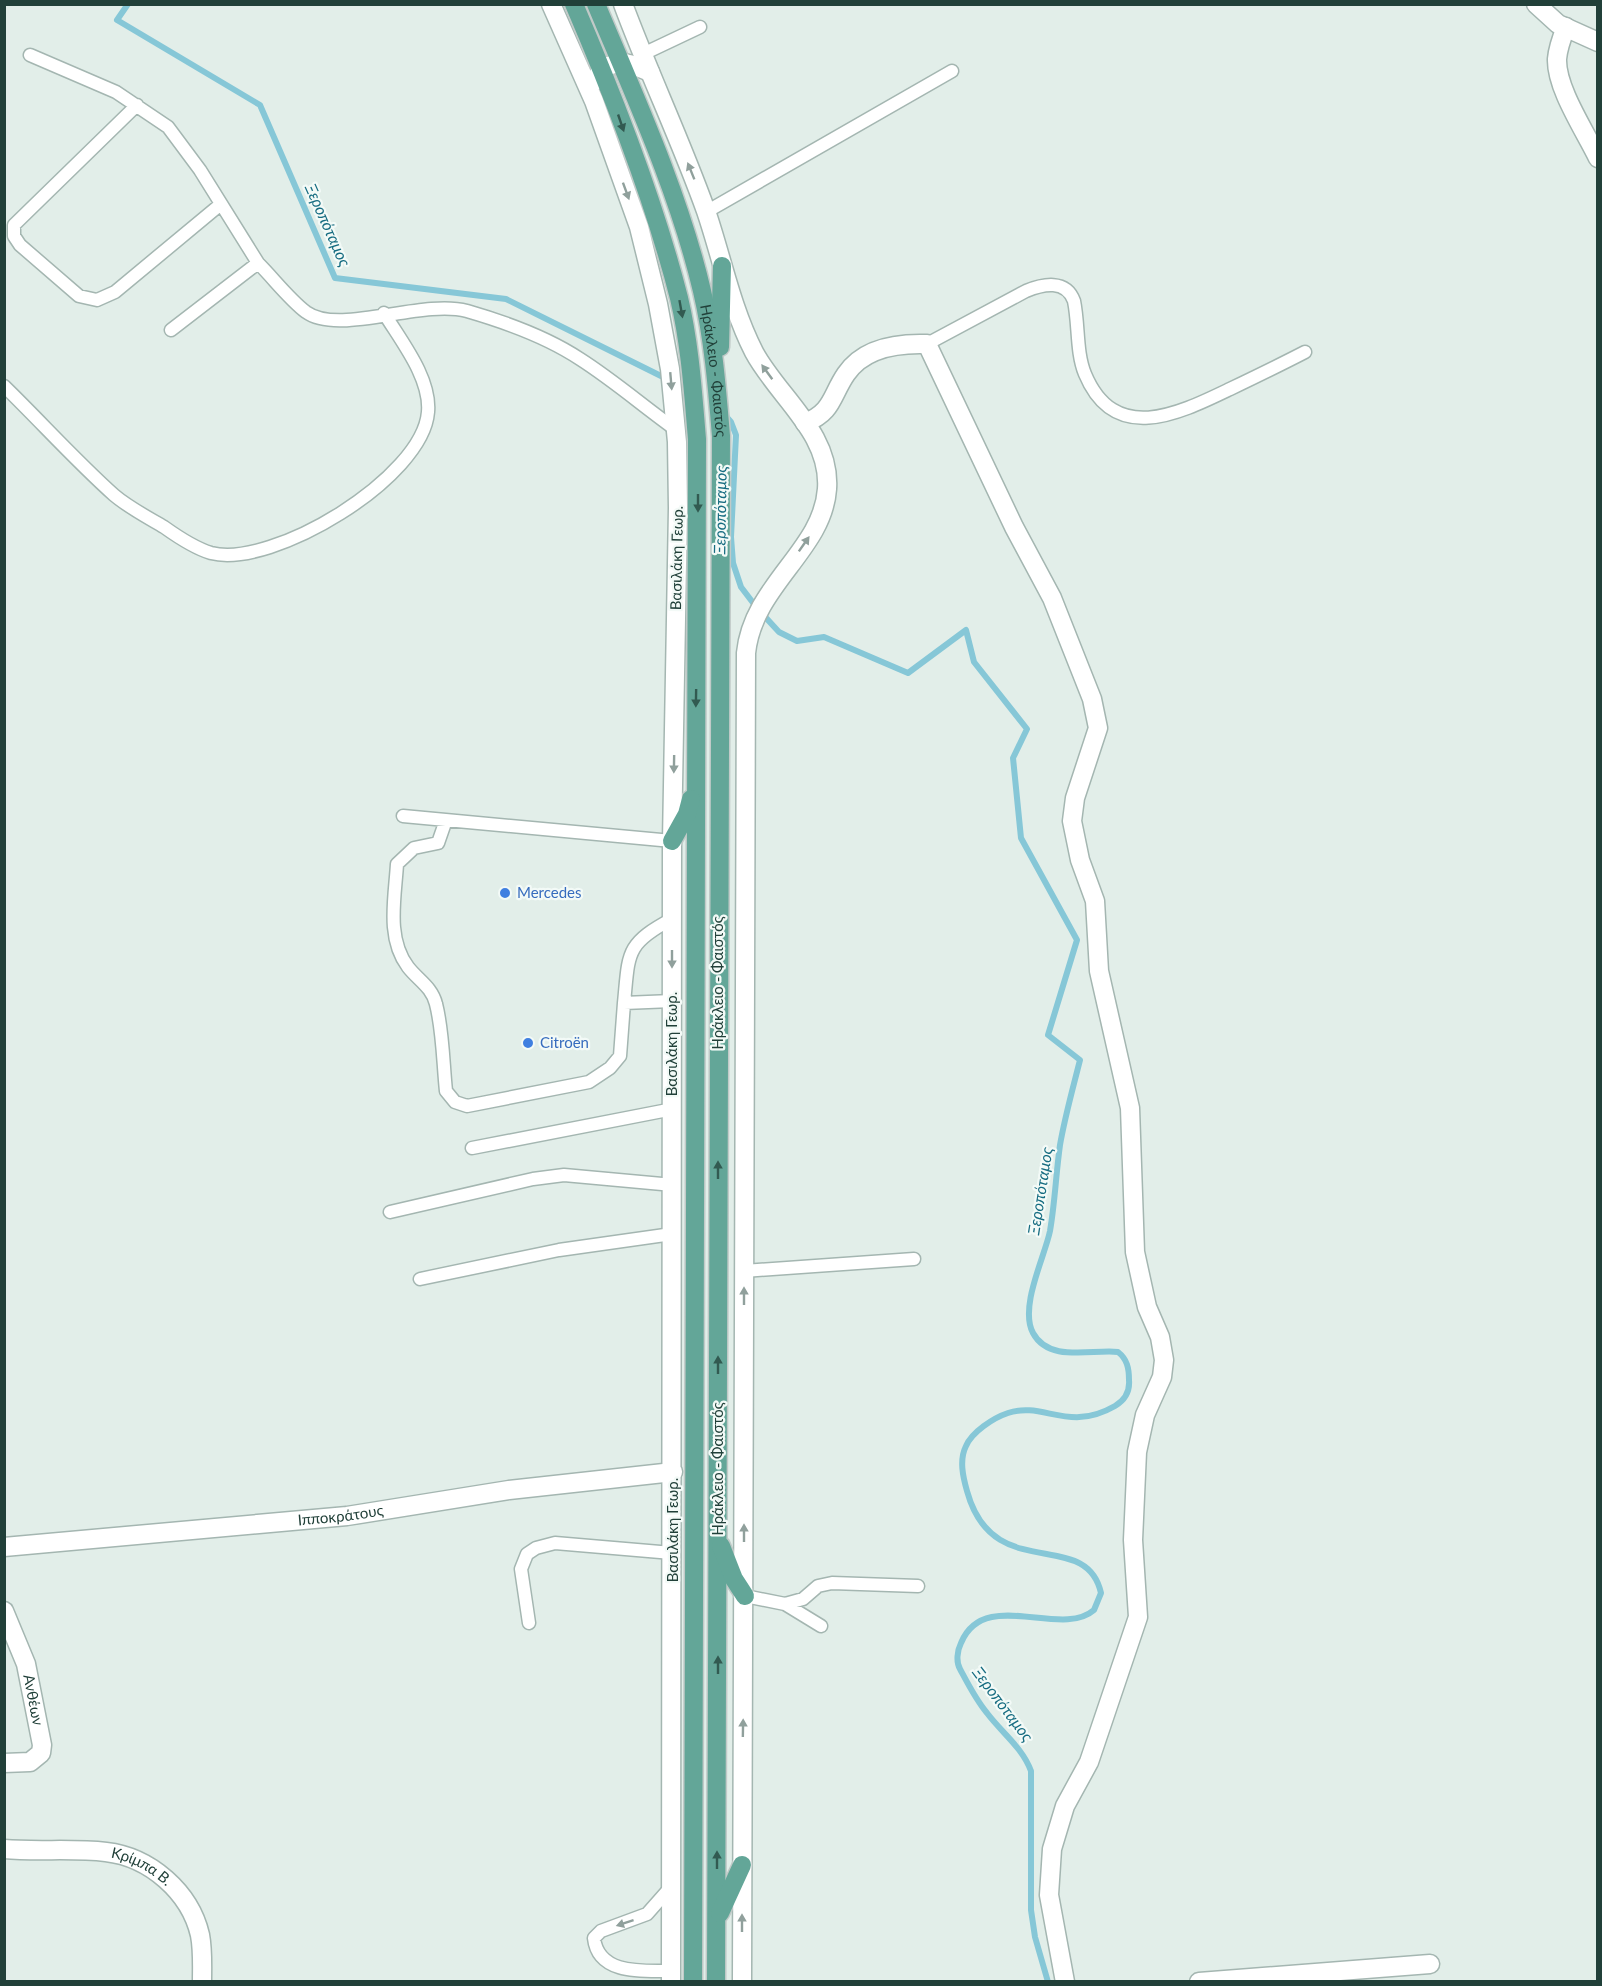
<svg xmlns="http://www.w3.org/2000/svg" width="1602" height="1986" viewBox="0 0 1602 1986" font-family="Lato,sans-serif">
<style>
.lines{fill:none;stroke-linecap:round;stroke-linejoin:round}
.stream{stroke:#86c7d7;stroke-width:6}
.lane-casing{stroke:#a4b6b1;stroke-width:15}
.street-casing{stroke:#a4b6b1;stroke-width:21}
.primary-casing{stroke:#c1cac8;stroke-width:21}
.lane{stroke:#fff;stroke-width:12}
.street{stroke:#fff;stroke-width:18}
.primary{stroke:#63a698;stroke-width:18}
.oneway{fill:#325a51}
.oneway2{fill:#90a09c}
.shop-dot{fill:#3f7fe0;stroke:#f3faf7;stroke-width:2}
.labels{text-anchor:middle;stroke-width:4.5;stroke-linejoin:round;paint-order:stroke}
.street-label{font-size:15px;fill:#214039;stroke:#f3faf7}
.shop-label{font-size:15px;fill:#366cbe;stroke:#f3faf7;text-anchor:start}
.water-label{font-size:16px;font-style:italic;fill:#166c81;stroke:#f3faf7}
</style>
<rect width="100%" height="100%" fill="#e2eee9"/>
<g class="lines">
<path class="stream" d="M128,4l-11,16 143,85 75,173 171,21 155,77
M724,414l7,8 5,13 -5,102 2,26 8,24 16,21 22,24 18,9 27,-4 84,36 58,-43 8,32 53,67 -14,29 8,80 56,102 -29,95 32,25c-7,28 -15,56 -20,85 -4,28 -5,57 -10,86 -5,25 -31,76 -17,102 16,30 59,16 85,19 9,7 11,16 11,28 1,12 -4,20 -14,26 -47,27 -71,-5 -107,7 -15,5 -36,19 -42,33 -7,14 -3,31 1,45 26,95 119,35 134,102l-7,17c-33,29 -110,-23 -133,33 -4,8 -5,19 -1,26 8,15 16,31 27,44 15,20 35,34 44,58v139l4,27 13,45"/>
<defs>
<path id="lane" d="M643,54l57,-27
M30,55l86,37 52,35 32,43 58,93
M137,105l-123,120v11l6,9 59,51 18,4 18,-8 106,-88
M706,212l246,-141
M171,330l87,-67c16,16 31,36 48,49 33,24 115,-13 161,-1 38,11 80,26 113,48 33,21 63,47 95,70
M927,344l99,-53c17,-7 40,-12 48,10 5,24 2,51 11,73 30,72 95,39 145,15 25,-12 50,-24 75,-37
M4,386c37,36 72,75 110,109 14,12 33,22 50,32 14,10 30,21 47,26 61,16 212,-75 217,-141 3,-34 -27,-71 -44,-99
M403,816l269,25
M446,820l-8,23 -24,5 -17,16c-2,34 -11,74 11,103 10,13 24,20 28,37 7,27 7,59 10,87l9,11 12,4 122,-24 21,-14 10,-12 4,-53 48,-2
M624,1003c5,-50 1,-59 48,-84
M472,1148l201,-39
M390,1212l143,-33 31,-4 109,10
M744,1271l170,-12
M420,1279l139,-29 113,-16
M745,1596l40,8 18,-5 15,-13 14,-3 86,3
M785,1604l36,22
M529,1623l-8,-54 6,-15 9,-6 19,-5 117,10
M670,1888l-23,26 -46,17 -7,7c4,37 49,33 76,33"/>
<g id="street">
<path d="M551,4l43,97 45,126 19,77 12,65 7,73 1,66 -6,333 -1,1141"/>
<path d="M623,4c26,70 58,137 83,207 16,47 25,96 48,141 24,45 77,81 73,137 -4,61 -74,96 -81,164l-4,1329"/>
<path d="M1536,4l22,20 40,18"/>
<path d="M1566,27c-4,10 -8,20 -9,32 -1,29 28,72 41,99"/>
<path d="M595,81l7,-13c24,-9 25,-5 48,4"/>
<path d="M805,423c28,-11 26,-27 41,-49 18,-27 52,-31 81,-30l87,183 38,71 40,101 6,29 -23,70 -3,23 8,39 15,41 4,70 31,137 5,144 12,55 13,30 4,23 -2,17 -17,38 -8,37 -4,88 5,77 -49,145 -24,44 -13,43 -3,46 16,87"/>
<path id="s1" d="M4,1547l343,-31 162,-26 164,-18"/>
<path id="s2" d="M4,1611l22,53 16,81 -1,8 -11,9 -26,1"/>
<path id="s3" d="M4,1849c34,3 68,-1 102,3 44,5 84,40 94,83 3,16 2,31 2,47"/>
<path d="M1199,1982l231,-18"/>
</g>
<g id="primary">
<path d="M574,4c40,93 80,196 105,294 11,46 14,94 18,141l-4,1543"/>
<path id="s4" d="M596,4c39,93 83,189 106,287 11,47 15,96 19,145l-5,1546"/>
<path d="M720,347l2,-81"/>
<path d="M672,841l15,-27 4,-15"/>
<path d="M721,1546l13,33 11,17"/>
<path d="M720,1913l22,-48"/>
</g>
</defs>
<use href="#lane" class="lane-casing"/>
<use href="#street" class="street-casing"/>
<use href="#primary" class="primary-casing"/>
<use href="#lane" class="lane"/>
<use href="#street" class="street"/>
<use href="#primary" class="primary"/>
</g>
<defs><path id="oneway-solid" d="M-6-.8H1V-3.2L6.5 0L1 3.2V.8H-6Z" transform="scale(1.5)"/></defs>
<g class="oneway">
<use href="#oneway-solid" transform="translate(621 123) rotate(71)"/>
<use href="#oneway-solid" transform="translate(681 309) rotate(80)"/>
<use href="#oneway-solid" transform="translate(698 503) rotate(90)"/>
<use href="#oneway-solid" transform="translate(696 698) rotate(91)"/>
<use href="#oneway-solid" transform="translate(718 1170) rotate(-90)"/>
<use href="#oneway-solid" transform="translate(718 1365) rotate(-90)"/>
<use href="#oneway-solid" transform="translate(718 1665) rotate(-90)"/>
<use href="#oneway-solid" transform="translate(717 1860) rotate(-90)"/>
</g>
<g class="oneway2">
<use href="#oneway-solid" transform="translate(691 171) rotate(-112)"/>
<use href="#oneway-solid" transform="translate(626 191) rotate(70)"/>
<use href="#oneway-solid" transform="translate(767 372) rotate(-126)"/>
<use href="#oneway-solid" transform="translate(671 381) rotate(85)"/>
<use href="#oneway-solid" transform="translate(804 544) rotate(-55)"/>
<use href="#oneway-solid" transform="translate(674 764) rotate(91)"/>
<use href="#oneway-solid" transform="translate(672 959) rotate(90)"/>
<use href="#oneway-solid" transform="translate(744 1296) rotate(-90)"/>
<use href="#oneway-solid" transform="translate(744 1533) rotate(-90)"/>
<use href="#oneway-solid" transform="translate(743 1728) rotate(-89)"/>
<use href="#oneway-solid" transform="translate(625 1923) rotate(162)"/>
<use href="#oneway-solid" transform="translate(742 1923) rotate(-90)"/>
</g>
<g class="shop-dot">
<circle cx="505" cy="893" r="6"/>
<circle cx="528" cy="1043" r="6"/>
</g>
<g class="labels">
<g class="street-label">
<text dy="5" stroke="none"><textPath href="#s4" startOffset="387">Ηράκλειο - Φαιστός</textPath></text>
<text transform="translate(677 558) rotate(-89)" y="5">Βασιλάκη Γεωρ.</text>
<text transform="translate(718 983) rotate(-90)" y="5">Ηράκλειο - Φαιστός</text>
<text transform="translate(672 1044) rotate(-90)" y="5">Βασιλάκη Γεωρ.</text>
<text transform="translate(718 1469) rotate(-90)" y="5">Ηράκλειο - Φαιστός</text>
<text dy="5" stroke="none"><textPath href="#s1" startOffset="338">Ιπποκράτους</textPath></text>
<text transform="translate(673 1530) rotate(-90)" y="5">Βασιλάκη Γεωρ.</text>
<text dy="5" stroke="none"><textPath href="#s2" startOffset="94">Ανθέων</textPath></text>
<text dy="5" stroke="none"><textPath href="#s3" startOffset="141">Κρίμπα Β.</textPath></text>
</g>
<g class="shop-label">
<text x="517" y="898">Mercedes</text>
<text x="540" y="1048">Citroën</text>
</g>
<g class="water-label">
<text transform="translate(328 225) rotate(66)" y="6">Ξεροπόταμος</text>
<text transform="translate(720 510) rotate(-89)" y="6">Ξεροπόταμος</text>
<text transform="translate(1040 1191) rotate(-81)" y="6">Ξεροπόταμος</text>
<text transform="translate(1003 1704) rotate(53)" y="6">Ξεροπόταμος</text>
</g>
</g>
<rect width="1602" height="1986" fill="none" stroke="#214039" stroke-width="12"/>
</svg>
